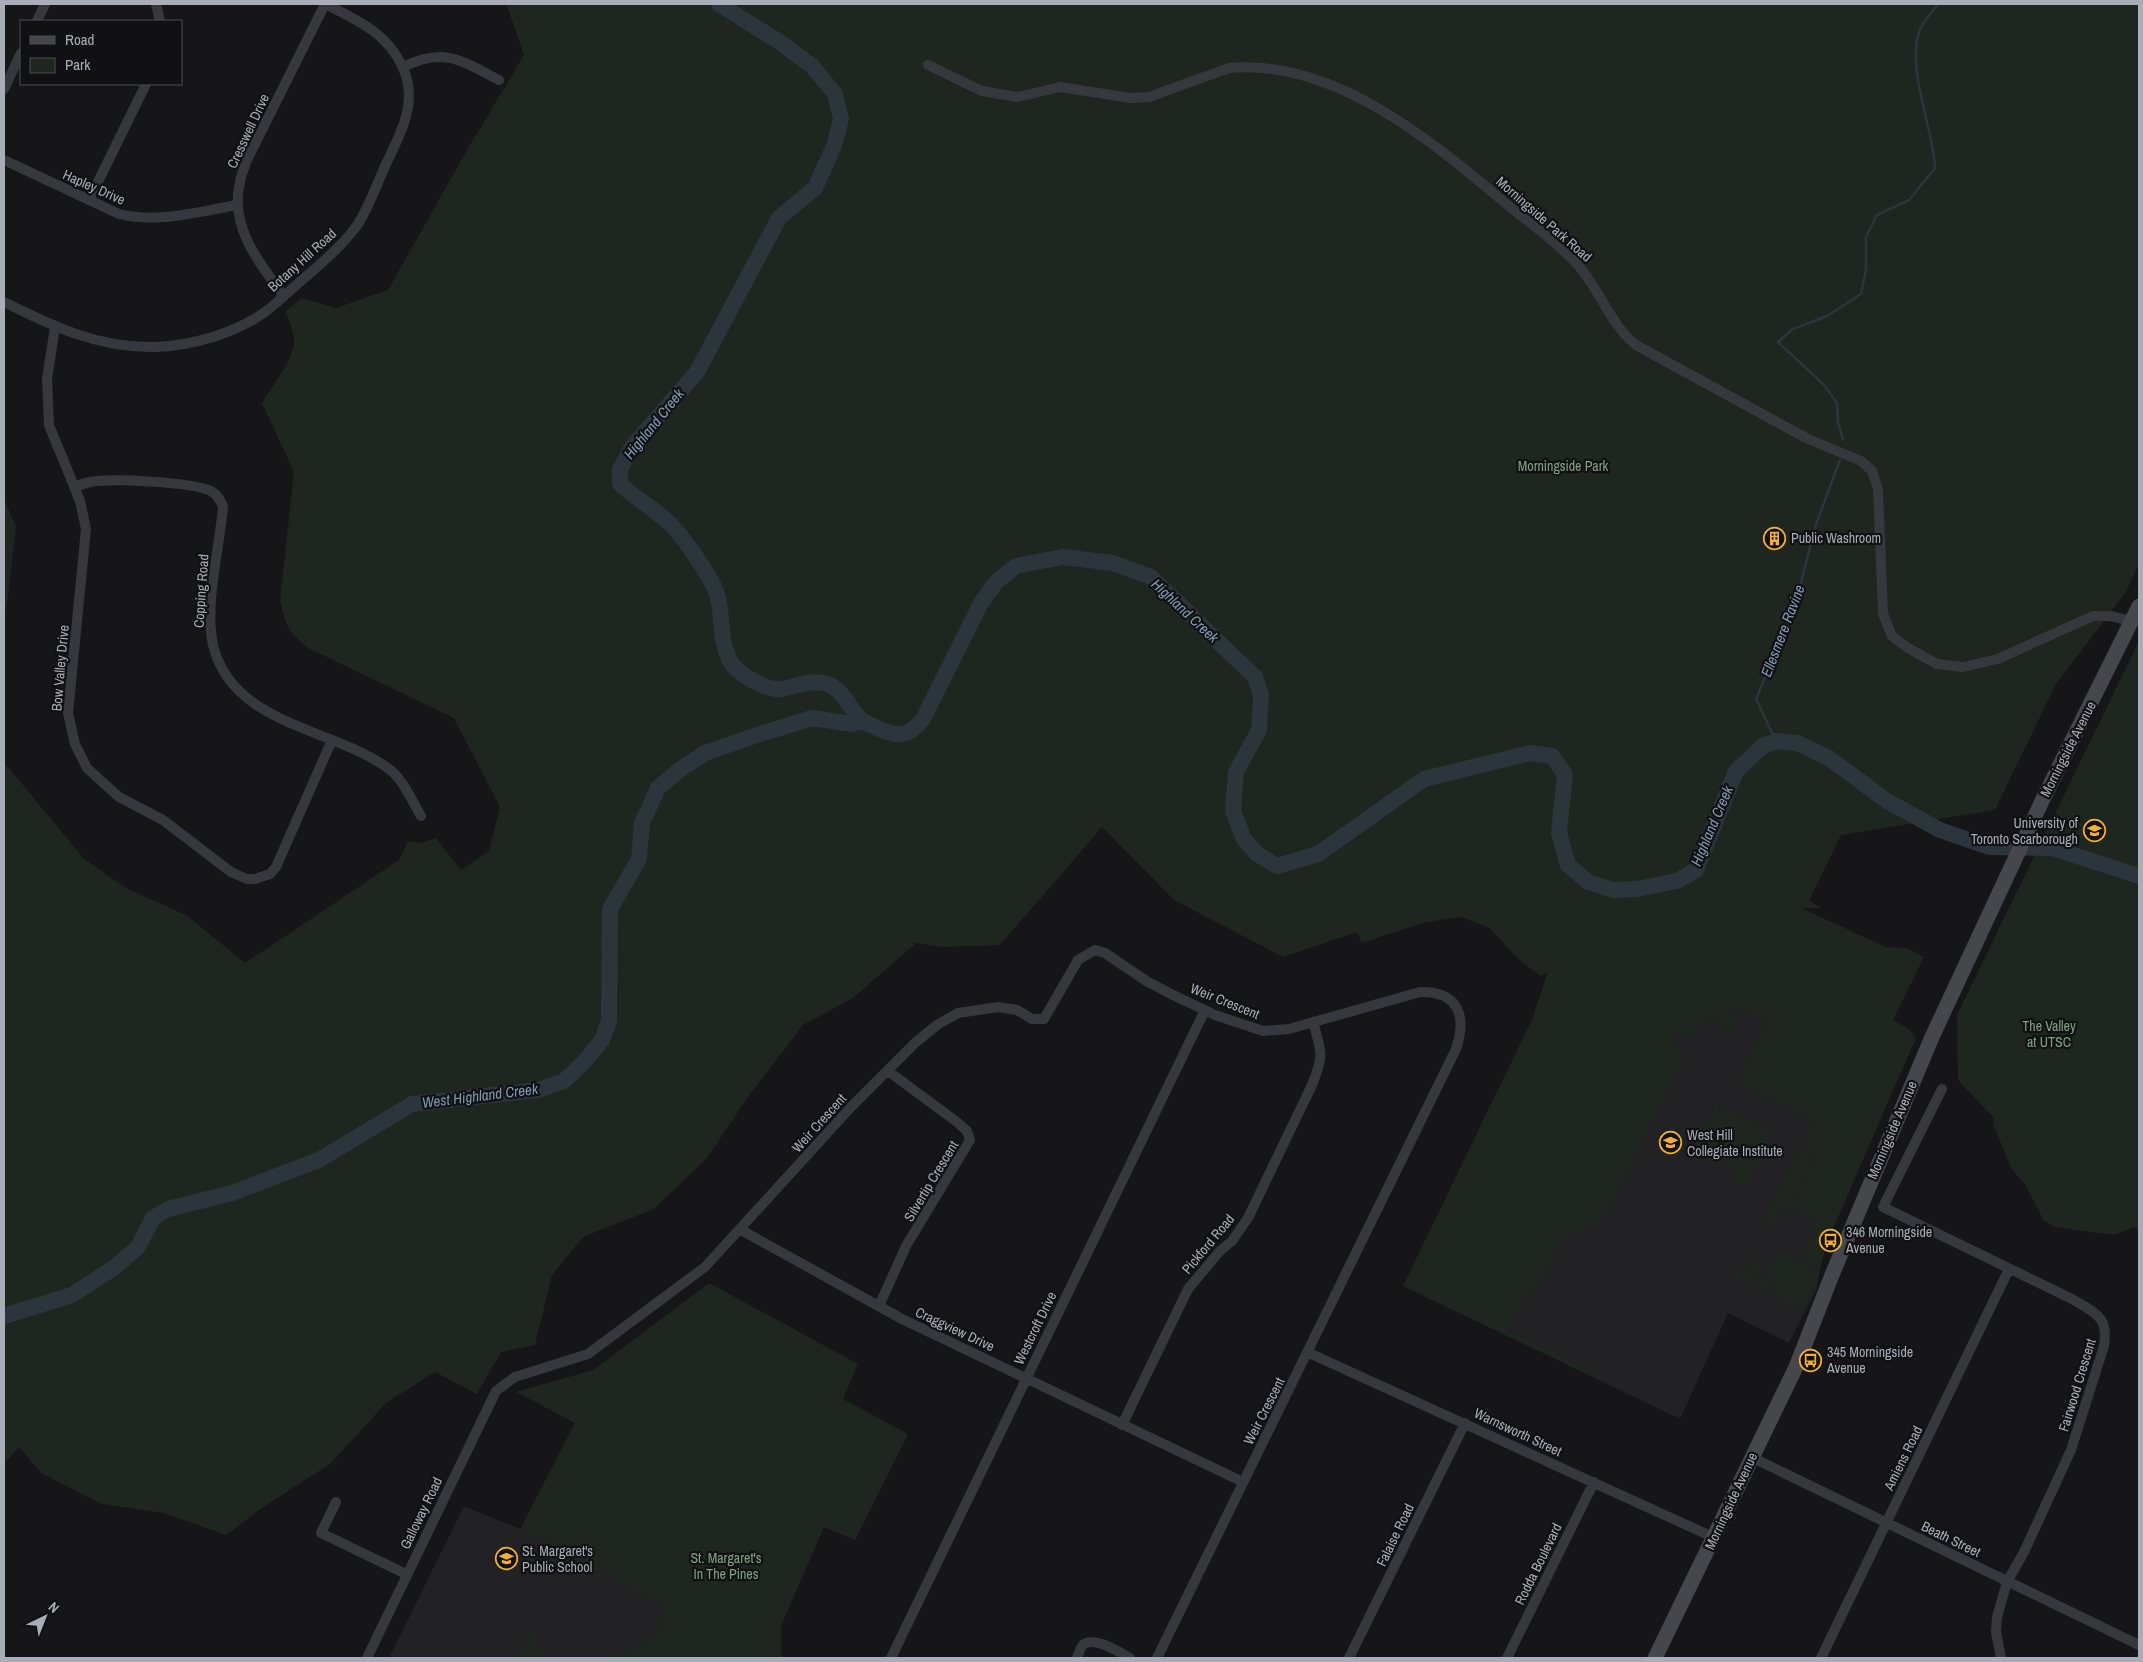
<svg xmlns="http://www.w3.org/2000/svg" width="2143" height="1662" viewBox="0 0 2143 1662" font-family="'Archivo Narrow',sans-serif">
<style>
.built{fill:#222225}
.green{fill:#1e261f}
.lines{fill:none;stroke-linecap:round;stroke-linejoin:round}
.stream{stroke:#2c353c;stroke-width:2.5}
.river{stroke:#2c353c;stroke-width:16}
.minor{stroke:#37383d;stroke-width:10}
.secondary{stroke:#45474d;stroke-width:15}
.labels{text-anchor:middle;stroke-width:4.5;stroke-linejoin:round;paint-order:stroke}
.street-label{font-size:14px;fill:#a8adb8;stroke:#111113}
.park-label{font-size:14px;fill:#7fa381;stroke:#111113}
.poi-label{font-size:14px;fill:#a8adb8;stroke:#111113;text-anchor:start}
.water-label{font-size:15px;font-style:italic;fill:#7f9bb3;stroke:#111113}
</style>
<rect width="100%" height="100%" fill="#161618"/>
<path class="built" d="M1548,973l120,4 242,73 -86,200 -8,40 -27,53 -61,-30 -48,106 -277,-133 129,-266z
M464,1506l56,23 145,79 -8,27 -48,23h-220z"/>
<path class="green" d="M502,4h1637v559l-13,29 -70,92 -61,126 -154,25 -32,66 13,7h-21l85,39 20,1 18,9 -31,63 17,10 6,8 -86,197h-2l-3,6 2,2 -7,25 -20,-9 20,-43 -4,-1 -2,5 -22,-11 27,-55 -17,-10 11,-24 -76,-37 29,-62 -25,-11 -11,22 -14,-7 3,-5 23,-15 -3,-1 -23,15 -2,4 -11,-4 -10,17 -8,1 -10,-3 -3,7 8,5 4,12 -76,155 -10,10 -37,17 -24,52 -4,2 -6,-3 -19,39 94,46 -2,4 -197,-94 129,-266 16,-48 -7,4 -23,-17 -28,-31 -29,-11 -38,6 -61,20 -5,-11 -74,25 -109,-57 -72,-73 -102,118 -58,2 -26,-4 -63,55 -50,27 -55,72 -41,61 -53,51 -71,28 -31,38 -17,70 -34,7 -24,42 -42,-22 -49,31 -56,61 -68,44 -36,27 -62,-22 -62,-9 -61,-31 -22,-26 -10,12 -5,1v-698l80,97 42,29 60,27 59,48 154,-103 9,-19 14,2 14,-5 25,32 28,-19 11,-44 -46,-89 -144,-69c-21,-15 -25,-24 -30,-49l14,-128 -32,-69c9,-15 29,-41 32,-58 1,-11 -4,-23 -9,-33l16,-14 35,10 52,-18 75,-133 61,-102 -17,-49z
M4,499l12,28 -8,70 -4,21z
M2139,641v590l-5,-4 -20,8 -59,-8 -11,-6 -18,-35 -15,-18 -17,-42 -1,-9 -35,-37 -1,-65z
M1716,1104l57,27 -27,58 -15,-7 5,-13 -42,-19z
M1800,1147l15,8 -26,53 -5,-2 -11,22 -11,-4z
M1760,1252l5,4 -14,31 -15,-8 7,-13 9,4z
M1778,1252l41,19 -15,41 -25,-11 -12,-35 3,-6 6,2z
M1765,1269l11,30 -21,-10z
M709,1283l149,81 -15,35 65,35 -53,106 -31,-13 -43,99 1,32h-173l48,-23 8,-27 -145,-79 55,-106 -59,-31 77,-22z
M534,1631l4,4 1,15 8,8h-32l10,-11 2,-14z"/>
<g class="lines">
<path class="stream" d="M1843,439l-5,-16 -1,-20 -13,-18 -46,-43 15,-13 34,-13 34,-22 5,-25v-32l11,-22 32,-15 26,-32c-2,-40 -28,-98 -16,-136 3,-10 13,-20 19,-28
M1776,741l-20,-42 39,-93 20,-79 25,-67"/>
<path class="river" d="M719,4l59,37 34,25 23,28 6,25 -7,27 -19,42 -36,30 -82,154 -65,75 -12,22v15c15,14 33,24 48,38 13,11 44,56 49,72 7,23 1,48 15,70 8,11 35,27 49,25 16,-3 33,-11 49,-4 16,8 21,27 33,36 4,3 10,4 14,7 20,9 31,10 46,-9l58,-116 15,-21 20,-16 47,-9 50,6 38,14 104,100 6,18 -2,35 -23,42 -3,39 11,28 13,15 20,12 41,-12 106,-75 106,-26 22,3 13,19 -6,58 9,32 20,17 25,8 23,-1 41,-8 19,-11 40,-99 27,-25 13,-5 21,2 32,15 58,43 53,29 49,17 63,1 87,28
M4,1316l68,-21 43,-28 23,-20 15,-29 15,-9 64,-16 87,-33 93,-56 126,-14 26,-9 20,-19 18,-22 7,-19 1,-112 29,-50 3,-36 16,-35 23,-19 24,-16 58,-20 49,-15 40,6 11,-3"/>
<path class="minor" d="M156,4l4,17
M37,21l8,-17
M928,65l54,26 36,6 42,-10 71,11 18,-1 80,-29c103,-10 202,72 275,134 24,20 51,38 72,61 22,23 35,63 60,82l170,93 55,23 11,10 6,18 5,125 9,22 16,12 29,16 26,3 35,-8 95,-43h17l22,5
M403,67c42,-20 57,-7 96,13
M4,89l17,-36
M4,160l115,54c39,10 80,-3 119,-9
M89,200l57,-116
M284,296c-25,-33 -55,-70 -44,-114 1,-8 5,-15 7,-22l78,-156
M4,302c48,24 94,46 150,45 37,-1 80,-13 111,-35 15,-11 28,-25 43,-37 18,-16 36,-31 50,-51 12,-19 19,-41 29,-62 12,-26 29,-55 19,-86 -13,-40 -46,-55 -81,-72
M55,327l-8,52 2,46 31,76 6,28 -18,184 7,31 12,24 32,29 44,23 68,52 16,7h8l15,-5 6,-7 56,-127
M75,487c5,-2 10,-4 15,-5 22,-4 101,0 121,9 6,3 9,9 12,15 -3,42 -20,102 -9,143 22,77 120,79 175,120 14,10 23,32 32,47
M1942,1089l-59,118 189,92c23,14 37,17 32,47l-33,104 -47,102 -17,30 -10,35 -1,15 5,26
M741,1230l161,89 341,163
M879,1306l27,-60 64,-106 -3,-9 -10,-9 -69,-51
M1309,1353l406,185
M1122,1425l66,-136 32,-38 12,-10 16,-23 64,-133c12,-31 10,-31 1,-63
M1751,1457l388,188
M336,1502l-15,31 85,41
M367,1658l129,-267 19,-14 73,-23 117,-87 147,-161 64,-64 21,-17 21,-12 40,-6 19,3 15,9h12l34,-59 17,-10 10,3 43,29 25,13 42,20 48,16 26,-2 131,-37c39,-1 47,25 36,57l-299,609
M891,1658l314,-648
M1077,1658c2,-5 3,-11 7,-14 12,-8 36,9 46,14
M1349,1658l116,-235
M1507,1658l87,-176
M1821,1658l188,-389"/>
<path class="secondary" d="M1655,1658l141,-291 36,-92 100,-238 110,-236 97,-195"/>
</g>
<defs>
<symbol id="building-ring" viewBox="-11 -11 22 22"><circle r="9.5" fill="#111113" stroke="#f2b134" stroke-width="1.5"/><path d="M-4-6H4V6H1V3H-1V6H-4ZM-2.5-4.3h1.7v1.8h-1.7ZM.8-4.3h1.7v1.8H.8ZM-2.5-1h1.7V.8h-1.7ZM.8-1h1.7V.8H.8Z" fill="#f2b134"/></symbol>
<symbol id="university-ring" viewBox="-11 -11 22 22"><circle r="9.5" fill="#111113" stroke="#f2b134" stroke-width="1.5"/><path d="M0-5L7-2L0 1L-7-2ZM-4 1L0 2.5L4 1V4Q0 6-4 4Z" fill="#f2b134"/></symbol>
<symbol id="school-ring" viewBox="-11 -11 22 22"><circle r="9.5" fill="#111113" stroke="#f2b134" stroke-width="1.5"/><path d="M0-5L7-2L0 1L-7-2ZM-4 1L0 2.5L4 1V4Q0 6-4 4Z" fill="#f2b134"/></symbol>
<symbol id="bus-ring" viewBox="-11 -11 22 22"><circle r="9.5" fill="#111113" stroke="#f2b134" stroke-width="1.5"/><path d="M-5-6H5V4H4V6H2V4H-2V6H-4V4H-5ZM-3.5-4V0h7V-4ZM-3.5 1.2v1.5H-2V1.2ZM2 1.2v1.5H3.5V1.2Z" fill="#f2b134"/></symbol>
</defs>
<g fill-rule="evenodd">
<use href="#building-ring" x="1762" y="526" width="25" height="25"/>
<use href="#university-ring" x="2082" y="818" width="25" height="25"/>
<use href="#school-ring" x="1658" y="1130" width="25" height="25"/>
<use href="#bus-ring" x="1818" y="1228" width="25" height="25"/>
<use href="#bus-ring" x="1798" y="1348" width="25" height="25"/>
<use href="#school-ring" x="494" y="1546" width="25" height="25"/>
</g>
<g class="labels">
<g class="street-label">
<text transform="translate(248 131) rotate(-65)" y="5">Cresswell Drive</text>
<text transform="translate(94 187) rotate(24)" y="5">Hapley Drive</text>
<text transform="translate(1544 219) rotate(41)" y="5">Morningside Park Road</text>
<text transform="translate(302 260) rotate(-42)" y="5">Botany Hill Road</text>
<text transform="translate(201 591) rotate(-86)" y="5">Copping Road</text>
<text transform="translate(60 668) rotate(-85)" y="5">Bow Valley Drive</text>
<text transform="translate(2068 749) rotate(-63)" y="5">Morningside Avenue</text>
<text transform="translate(1225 1001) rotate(22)" y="5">Weir Crescent</text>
<text transform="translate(819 1123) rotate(-48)" y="5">Weir Crescent</text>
<text transform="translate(1892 1130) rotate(-67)" y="5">Morningside Avenue</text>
<text transform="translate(931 1181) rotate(-59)" y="5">Silvertip Crescent</text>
<text transform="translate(1208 1244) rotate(-50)" y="5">Pickford Road</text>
<text transform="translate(1035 1328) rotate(-64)" y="5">Westcroft Drive</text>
<text transform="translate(955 1329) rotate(25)" y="5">Craggview Drive</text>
<text transform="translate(2077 1385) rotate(-73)" y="5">Fairwood Crescent</text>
<text transform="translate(1264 1411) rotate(-63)" y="5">Weir Crescent</text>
<text transform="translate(1518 1432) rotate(25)" y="5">Warnsworth Street</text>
<text transform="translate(1903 1458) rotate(-64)" y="5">Amiens Road</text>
<text transform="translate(1731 1501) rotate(-65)" y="5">Morningside Avenue</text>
<text transform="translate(421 1513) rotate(-64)" y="5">Galloway Road</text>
<text transform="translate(1395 1535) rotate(-64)" y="5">Falaise Road</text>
<text transform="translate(1951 1539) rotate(26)" y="5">Beath Street</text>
<text transform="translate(1538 1564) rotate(-64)" y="5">Rodda Boulevard</text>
</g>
<g class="park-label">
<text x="1563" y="471">Morningside Park</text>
<text x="2049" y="1031">The Valley<tspan x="2049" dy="16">at UTSC</tspan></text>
<text x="726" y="1563">St. Margaret's<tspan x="726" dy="16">In The Pines</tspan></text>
</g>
<g class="poi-label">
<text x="1791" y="543">Public Washroom</text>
<text x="2078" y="828" text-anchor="end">University of<tspan x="2078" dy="16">Toronto Scarborough</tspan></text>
<text x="1687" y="1140">West Hill<tspan x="1687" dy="16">Collegiate Institute</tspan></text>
<text x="1846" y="1237">346 Morningside<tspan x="1846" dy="16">Avenue</tspan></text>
<text x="1827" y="1357">345 Morningside<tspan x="1827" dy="16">Avenue</tspan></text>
<text x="522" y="1556">St. Margaret's<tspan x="522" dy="16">Public School</tspan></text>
</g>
<g class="water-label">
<text transform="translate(654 424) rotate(-51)" y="5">Highland Creek</text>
<text transform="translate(1185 611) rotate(43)" y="5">Highland Creek</text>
<text transform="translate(1783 631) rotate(-69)" y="5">Ellesmere Ravine</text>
<text transform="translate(1712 826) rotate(-67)" y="5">Highland Creek</text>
<text transform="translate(480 1096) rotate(-7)" y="5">West Highland Creek</text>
</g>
</g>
<rect width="2143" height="1662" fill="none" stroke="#a8adb8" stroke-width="10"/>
<rect x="20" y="20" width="162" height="65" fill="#111113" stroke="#4d4f55"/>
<rect x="30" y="36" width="25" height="8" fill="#45474d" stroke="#4d4f55"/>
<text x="65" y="45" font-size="15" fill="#a8adb8">Road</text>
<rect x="30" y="58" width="25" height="15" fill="#1e261f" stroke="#4d4f55"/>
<text x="65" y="70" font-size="15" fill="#a8adb8">Park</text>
<g transform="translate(45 1617) rotate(43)" stroke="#111113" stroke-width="4" paint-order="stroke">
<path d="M0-4L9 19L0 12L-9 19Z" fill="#a8adb8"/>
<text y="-8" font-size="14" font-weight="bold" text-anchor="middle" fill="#a8adb8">N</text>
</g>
</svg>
